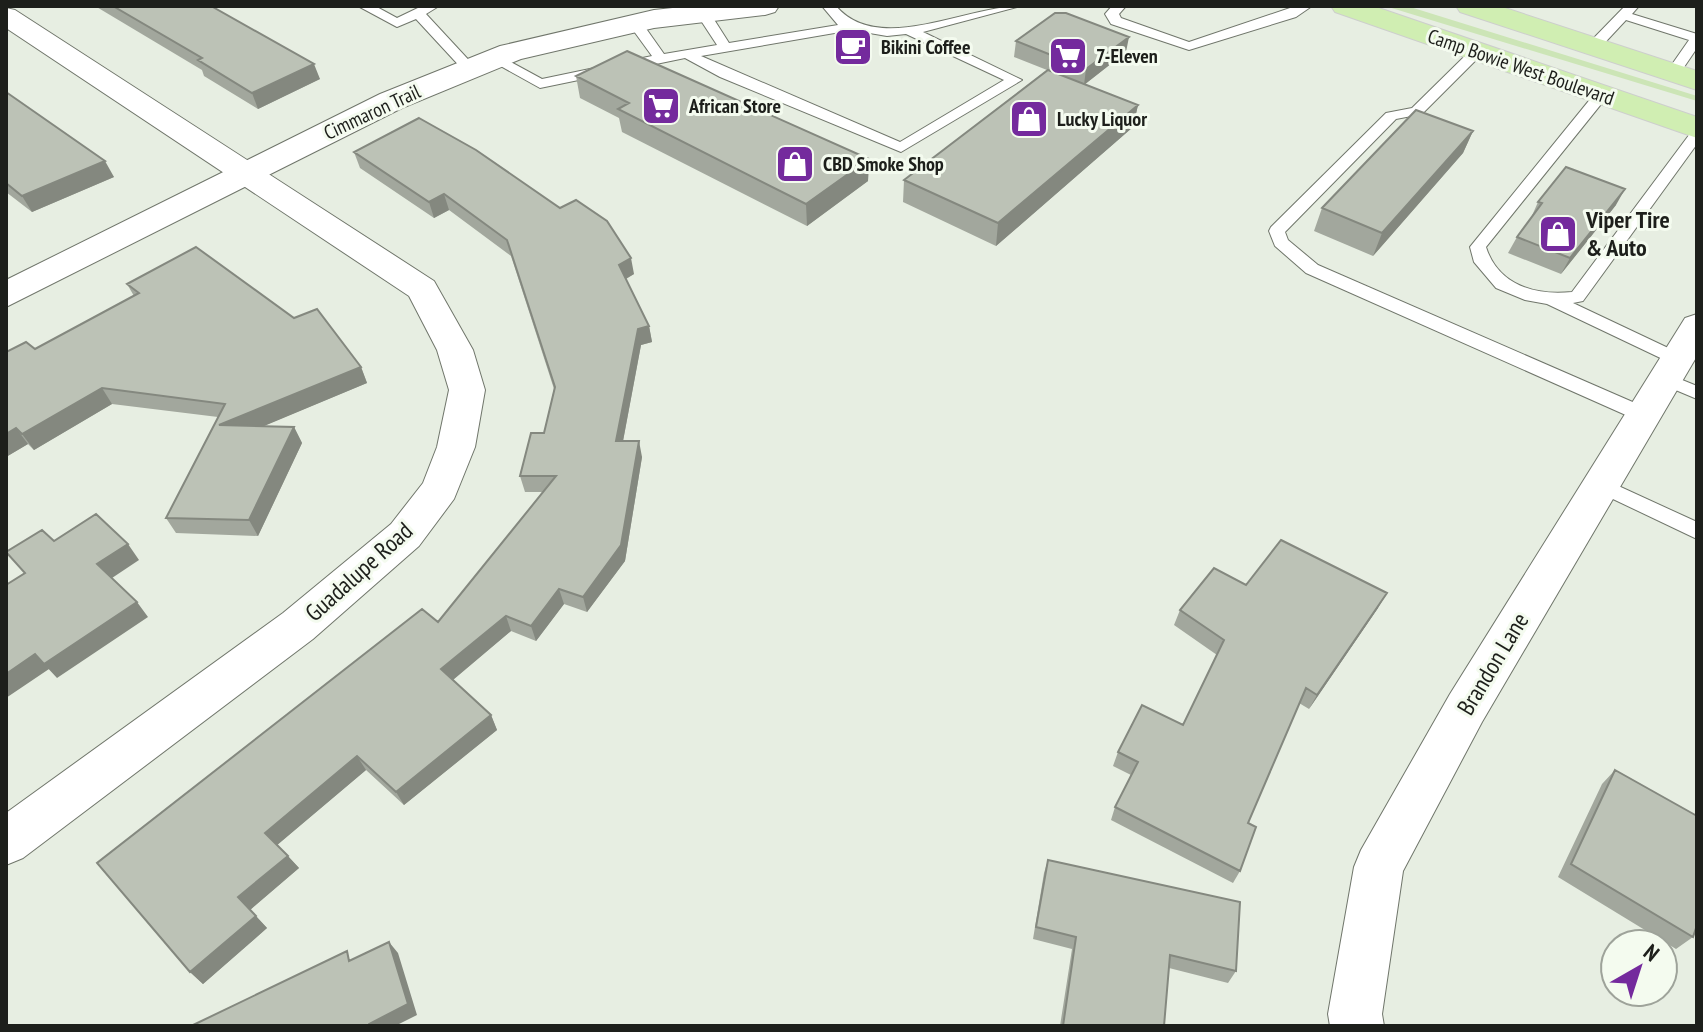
<svg xmlns="http://www.w3.org/2000/svg" width="1703" height="1032" viewBox="0 0 1703 1032" font-family="'PT Sans Narrow',sans-serif">
<style>
.green{fill:#cce5b6}
.lines{fill:none;stroke-linecap:round;stroke-linejoin:round}
.service-casing{stroke:#70766b;stroke-width:2}
.minor-casing{stroke:#70766b;stroke-width:2}
.tertiary-casing{stroke:#70766b;stroke-width:2}
.primary-casing{stroke:#cdcecd;stroke-width:2}
.service{fill:#fff;fill-rule:evenodd}
.minor{fill:#fff;fill-rule:evenodd}
.tertiary{fill:#fff;fill-rule:evenodd}
.primary{fill:#d0eeb2;fill-rule:evenodd}
.wall{fill:#a2a79d}
.shaded-wall{fill:#84887f}
.building{fill:#bcc2b6;stroke:#84887f;stroke-width:2}
.labels{text-anchor:middle;stroke-width:6;stroke-linejoin:round;paint-order:stroke}
.far-poi-label{font-size:20px;font-weight:bold;fill:#1d1f1b;stroke:#f4fbef;text-anchor:start}
.far-street-label{font-size:20px;fill:#1d1f1b;stroke:#f4fbef}
.poi-label{font-size:24px;font-weight:bold;fill:#1d1f1b;stroke:#f4fbef;text-anchor:start}
.street-label{font-size:24px;fill:#1d1f1b;stroke:#f4fbef}
</style>
<rect width="100%" height="100%" fill="#e7eee2"/>
<path class="green" d="M1385,6h22l290,90v5z"/>
<g class="lines">
<defs>
<path id="service" d="M358,6h17l22,12 25,-12h17l-13,8 51,55 -12,3 -49,-53 -19,8z
M822,6h14c42,50 130,0 185,0l-98,26 99,48 -121,72 -181,-75 -35,-19 -145,30 -52,-29 12,-3 42,23 110,-23 -24,-33 2,-3h10l24,34 53,-9 -21,-32 2,-3h10l21,33 109,-18zM852,30l35,6 19,-2 98,46 -104,62 -199,-86z
M1112,6h14l-7,8 2,4 68,24 107,-36h16l-16,11 -107,33 -78,-26 -6,-10z
M1625,6h14l-7,8 65,20v14l-19,28 -12,-3 23,-33 -63,-20 -28,30h-10v-6z
M1472,49l12,3 -62,62 -26,5 -111,113 3,8 30,25 333,145 2,5 -2,5h-14l-331,-147 -31,-27 -6,-15 2,-4 115,-114 26,-5z
M1601,91l5,1v6l-120,149c12,38 49,49 86,45l120,-161 5,-1v14l-114,157 -10,2 110,52 3,4 -3,4h-12l-124,-59 -22,-4 -29,-12 -22,-26 -4,-15 126,-155z
M1665,373l32,13v13l-38,-16 -3,-4 3,-4z
M1601,478l96,44v17l-103,-49 -3,-5z"/>
<path id="minor" d="M6,8l9,2 419,271 39,69 12,40 -10,57 -21,52 -35,47 -106,93 -290,219 -17,7v-52l277,-200 108,-89 32,-41 14,-36 12,-57 -12,-40 -28,-54 -403,-268z
M1697,314v42l-215,366 -79,149 -21,143 2,12h-54l-2,-12 26,-147 7,-17 89,-156 235,-376z"/>
<path id="tertiary" d="M691,6h88l-4,6 -10,3 -111,13 -133,31 -119,49 -396,199v-27l374,-186 120,-48 154,-36z"/>
<path id="primary" d="M1331,6h42l324,111v21l-362,-126z
M1456,6h43l198,65v19l-237,-78z"/>
</defs>
<use href="#service" class="service-casing"/>
<use href="#minor" class="minor-casing"/>
<use href="#tertiary" class="tertiary-casing"/>
<use href="#primary" class="primary-casing"/>
<use href="#service" class="service"/>
<use href="#minor" class="minor"/>
<use href="#tertiary" class="tertiary"/>
<use href="#primary" class="primary"/>
</g>
<path class="wall" d="M95,6h116l109,73 -62,30 -54,-33 -2,-6z
M1016,41l110,11 -41,32 53,21 -5,22 -137,119 -93,-44 1,-22 143,-110 -33,-13z
M576,76l293,83 -1,22 -61,45 -185,-94 -3,-14 -39,-20z
M6,92l108,85 -82,35 -26,-20z
M1473,131l-10,22 -90,103 -59,-25 8,-23z
M354,152l280,122 -8,5 23,47 3,16 -11,3 -18,96 19,16 -17,104 -38,51 -23,-8 -28,37 -25,-10 -58,49 38,35 6,15 -93,75 -38,-35 -89,75 22,23 -49,42 17,18 -64,56 -13,-12 -93,-109 341,-241 105,-130h-18l-5,-16 24,-43 10,-44 -43,-133 -62,-46 -15,8 -74,-50z
M1538,202l78,3 -55,69 -53,-21 9,-16 14,-19z
M127,284l234,83 6,16 -104,43 31,1 8,16 -44,93 -82,-3 -10,-15 52,-101 -106,-13 -78,46 -6,-6 -22,13v-105l29,-3 99,-53z
M1246,585l132,23 -69,101 -10,-6 -51,120 -8,48 -7,12 -122,-63 4,-13 16,-32 -18,-9 5,-14 65,-27 34,-70 -43,-30 6,-15z
M1615,770l78,167 -17,12 -118,-72 44,-93z
M1048,860l188,111 -8,12 -59,-15 -5,58h-104l12,-77 -39,-10 11,-66z"/>
<path class="shaded-wall" d="M1129,37l-3,15 -42,33 2,-16z
M314,64l6,15 -62,30 -6,-16z
M1138,105l-5,22 -137,119 2,-23z
M1473,131l-10,22 -90,103 9,-23z
M869,159l-1,22 -61,45 -1,-22z
M105,161l9,16 -82,35 -10,-16z
M1625,189l-9,16 -55,69 9,-16z
M444,194l5,16 -15,8 -5,-16z
M631,258l3,16 -12,7 -3,-16z
M649,326l3,16 -11,3 -21,112 -4,-16 22,-112z
M361,367l6,16 -139,58 -9,-16z
M102,388l10,16 -78,46 -12,-16z
M294,427l8,16 -44,93 -9,-16z
M16,428l12,16 -22,13v-23z
M639,441l3,16 -17,104 -38,51 -4,-15z
M128,544l11,16 -30,20 -12,-16z
M559,589l5,15 -28,37 -5,-15z
M1387,593l-9,15 -69,101 8,-14z
M137,602l11,15 -91,61 -13,-14z
M506,616l5,15 -63,53 -7,-15z
M35,654l14,15 -43,29v-24z
M491,715l6,15 -93,75 -8,-13z
M357,756l9,14 -90,76 -11,-13z
M288,856l11,12 -49,42 -12,-13z
M256,916l11,12 -64,56 -13,-12z
M389,942l9,11 19,62 -22,11h-26v-2z"/>
<path class="building" d="M113,6h98l103,58 -62,29 -54,-33 4,-2z
M1055,13h11l63,24 -43,32 -70,-28z
M627,51l242,108 -63,45 -188,-95 11,-6 -53,-27z
M1048,70l90,35 -140,118 -94,-43z
M6,92l99,69 -83,35 -16,-13z
M1416,110l57,21 -91,102 -60,-25z
M419,118l57,32 84,58 16,-8 31,21 24,37 -12,7 30,61 -11,3 -22,112h23l-18,104 -38,52 -24,-8 -28,37 -25,-10 -65,53 50,46 -95,77 -39,-36 -92,77 23,23 -50,41 18,19 -66,56 -93,-109 325,-254 16,13 118,-146h-36l11,-43h13l11,-46 -48,-147 -63,-46 -15,8 -75,-50z
M1566,167l59,22 -55,69 -53,-21 25,-34 -4,-1z
M196,247l98,71 23,-9 44,58 -142,58 75,2 -45,93 -83,-2 59,-114 -123,-16 -80,46 -6,-6 -10,6v-82l20,-10 9,7 104,-56 -12,-9z
M96,514l32,30 -31,20 40,38 -93,62 -9,-10 -29,20v-89l19,-12 -19,-21 36,-22 12,11z
M1281,540l106,53 -70,102 -11,-7 -58,135 8,4 -16,44 -125,-64 23,-45 -20,-10 24,-47 41,20 41,-85 -44,-30 34,-42 32,17z
M1615,770l82,46v109l-4,12 -122,-73z
M1048,860l192,42 -4,69 -66,-16 -6,71h-101l13,-89 -40,-10z
M389,942l19,62 -39,20v2h-178l156,-75 2,10z"/>
<defs>
<symbol id="cafe-square" viewBox="-11 -11 22 22"><rect x="-9" y="-9" width="18" height="18" rx="4" fill="#742a9d" stroke="#f4fbef"/><path d="M-5.5-4.5H6V0H3Q3 3.5 0 3.5H-2.5Q-5.5 3.5-5.5 0ZM3-3.2v2h1.7v-2ZM-6 4.5H4V6H-6Z" fill="#fff"/></symbol>
<symbol id="supermarket-square" viewBox="-11 -11 22 22"><rect x="-9" y="-9" width="18" height="18" rx="4" fill="#742a9d" stroke="#f4fbef"/><path d="M-6-5.5h2.5l.6 2H6L4.5 2H-2.5L-4.4-4H-6ZM-1.5 3.2a1.3 1.3 0 1 0 .1 0ZM3 3.2a1.3 1.3 0 1 0 .1 0Z" fill="#fff"/></symbol>
<symbol id="shop-square" viewBox="-11 -11 22 22"><rect x="-9" y="-9" width="18" height="18" rx="4" fill="#742a9d" stroke="#f4fbef"/><path d="M-5-2.5h2.3a2.7 3.5 0 0 1 5.4 0H5L5.5 6h-11ZM-1.5-2.5h3a1.5 2.3 0 0 0-3 0Z" fill="#fff"/></symbol>
</defs>
<g fill-rule="evenodd">
<use href="#cafe-square" x="831" y="25" width="44" height="44"/>
<use href="#supermarket-square" x="1046" y="34" width="44" height="44"/>
<use href="#supermarket-square" x="639" y="84" width="44" height="44"/>
<use href="#shop-square" x="1007" y="97" width="44" height="44"/>
<use href="#shop-square" x="773" y="142" width="44" height="44"/>
<use href="#shop-square" x="1536" y="212" width="44" height="44"/>
</g>
<g class="labels">
<g class="far-poi-label">
<text x="881" y="54">Bikini Coffee</text>
<text x="1096" y="63">7-Eleven</text>
<text x="689" y="113">African Store</text>
<text x="1057" y="126">Lucky Liquor</text>
<text x="823" y="171">CBD Smoke Shop</text>
</g>
<g class="far-street-label">
<text transform="translate(1521 67) rotate(19)" y="7">Camp Bowie West Boulevard</text>
<text transform="translate(372 112) rotate(-25)" y="7">Cimmaron Trail</text>
</g>
<g class="poi-label">
<text x="1586" y="228">Viper Tire<tspan x="1586" dy="28">&amp; Auto</tspan></text>
</g>
<g class="street-label">
<text transform="translate(359 572) rotate(-42)" y="8">Guadalupe Road</text>
<text transform="translate(1493 664) rotate(-59)" y="8">Brandon Lane</text>
</g>
</g>
<rect width="1703" height="1032" fill="none" stroke="#1d1f1b" stroke-width="16"/>
<g transform="translate(1639 968) rotate(39)"><circle r="38" fill="#f4fbef" stroke="#9ea39a" stroke-width="2"/>
<path d="M0-6L14 30L0 20L-14 30Z" fill="#742a9d"/>
<text y="-12" font-size="22" font-weight="bold" text-anchor="middle" fill="#1d1f1b">N</text>
</g>
</svg>
